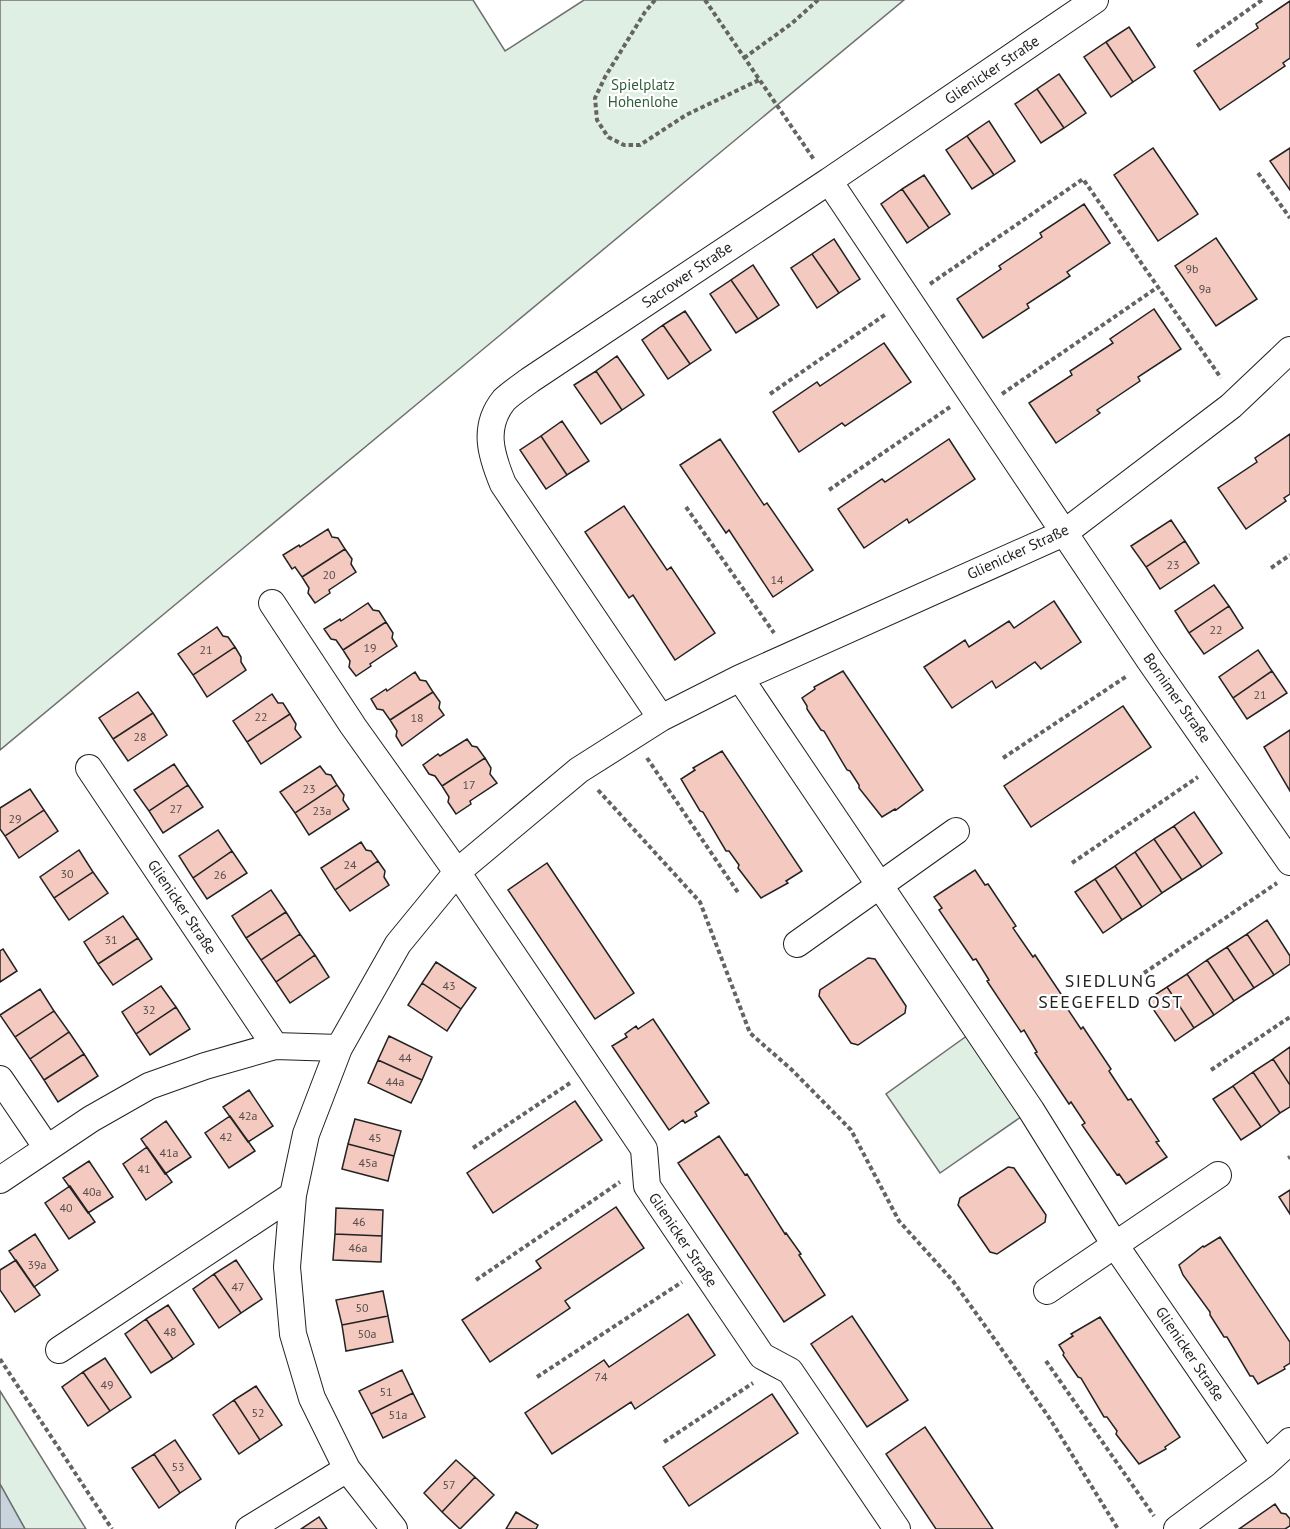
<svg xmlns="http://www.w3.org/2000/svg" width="1290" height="1529" viewBox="0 0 1290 1529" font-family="'PT Sans',sans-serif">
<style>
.green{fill:#e0efe3;stroke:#6f6f6f;stroke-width:1.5}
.water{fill:#c7d3dd;stroke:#6f6f6f;stroke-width:1.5}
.building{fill:#f3c9c0;stroke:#222;stroke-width:1.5}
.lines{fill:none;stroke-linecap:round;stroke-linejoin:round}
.minor-casing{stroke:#222;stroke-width:28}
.path{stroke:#646464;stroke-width:4;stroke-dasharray:4.5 3;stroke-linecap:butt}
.minor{stroke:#fff;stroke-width:26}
.labels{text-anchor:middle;stroke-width:4.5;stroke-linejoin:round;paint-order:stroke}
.number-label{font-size:12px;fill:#564c4a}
.street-label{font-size:15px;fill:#222;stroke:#fff}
.park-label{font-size:15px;fill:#2f5e38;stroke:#fff}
.quarter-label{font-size:18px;letter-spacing:1.5px;fill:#222;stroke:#fff}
</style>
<rect width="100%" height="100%" fill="#fff"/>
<path class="green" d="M0,0h473l32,51 79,-51h320l-904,750z
M975,1030l56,80 -91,63 -54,-79z
M0,1391l86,138h-61l-25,-45z"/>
<path class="water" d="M0,1484l25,45h-25z"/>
<path class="building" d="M1290,1v57l-7,5 2,3 -65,44 -26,-39 64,-43 -2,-4z
M1129,27l26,40 -22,15 -27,-40z
M1106,42l27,40 -22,15 -27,-40z
M1059,74l27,39 -22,15 -27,-39z
M1037,89l27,39 -23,15 -26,-39z
M989,121l26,40 -21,14 -27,-39z
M967,136l27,39 -22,14 -26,-39z
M1153,148l45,66 -40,27 -44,-66z
M1290,148v42l-20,-29z
M924,175l26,39 -21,14 -27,-39z
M902,189l27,39 -22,15 -26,-39z
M1084,204l26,39 -43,29 3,4 -43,28 2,4 -46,30 -26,-39 44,-30 -2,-3 43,-29 -2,-4z
M1216,238l41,61 -41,27 -41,-60z
M834,239l26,40 -21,14 -27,-39z
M812,254l27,39 -22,15 -26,-40z
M753,265l26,40 -21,14 -27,-39z
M731,280l27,39 -22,14 -26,-39z
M1154,309l27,40 -43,28 2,4 -43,29 3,3 -44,30 -27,-40 43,-28 -2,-4 43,-28 -3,-4z
M685,311l26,39 -21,14 -27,-39z
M663,325l27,39 -22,15 -26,-39z
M884,343l27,39 -66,44 -3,-3 -43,29 -26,-40 44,-30 3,4z
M617,356l27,39 -22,15 -26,-39z
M596,371l26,39 -21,14 -27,-39z
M562,421l27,40 -22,14 -26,-39z
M1290,434v60l-6,4 2,3 -40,28 -28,-41 39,-26 -2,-4z
M541,436l26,39 -21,14 -26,-39z
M720,439l44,66 3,-2 46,67 -40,27 -44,-67 -3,3 -46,-68z
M949,439l26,40 -66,44 -2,-4 -43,29 -26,-39 44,-30 3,3z
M624,506l43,64 4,-3 44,66 -40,27 -42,-65 -4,3 -44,-66z
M1171,520l14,21 -39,26 -15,-21z
M328,529l4,8 6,1 7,11 -43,28 -7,-10 -3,2 -9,-14 16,-10 1,2z
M1185,541l14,22 -39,26 -14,-22z
M345,549l7,10 -1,5 5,8 -27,18 1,3 -15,10 -7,-10 1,-5 -7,-11z
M1214,585l15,21 -40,27 -14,-22z
M1054,601l27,41 -40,27 -6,-7 -39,26 -4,-7 -40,27 -28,-41 41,-27 4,7 40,-26 5,7z
M368,603l5,7 6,1 7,11 -43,28 -7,-10 -5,-1 -7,-10 16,-10 1,2z
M1229,606l14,22 -39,26 -15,-21z
M386,622l7,11 -1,5 5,8 -27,18 1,2 -15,10 -7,-9 1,-6 -7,-11z
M217,627l6,9 5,1 7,10 -42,28 -15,-21z
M235,647l6,10v5l5,8 -39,27 -14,-22z
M1258,650l14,21 -39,27 -14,-21z
M843,671l80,119 -27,20 -1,-1 -13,8 -23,-29v-3l-9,-14 -3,-1 -23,-39 -3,-1 -14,-21v-3l-5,-8 13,-9 -1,-2z
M1272,671l15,22 -40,26 -14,-21z
M415,672l5,8 6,1 7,11 -43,28 -7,-10 -6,-1 -6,-10 15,-10 1,2z
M138,692l15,21 -40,26 -14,-21z
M433,692l7,10 -1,6 5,7 -42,31 -6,-10 1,-5 -7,-11z
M272,694l6,9h5l7,11 -43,28 -14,-21z
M1123,706l28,41 -120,80 -27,-41z
M153,713l14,22 -39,26 -15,-22z
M290,714l6,10 -1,5 6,8 -40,27 -14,-22z
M1290,730v61l-26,-44z
M467,739l5,7 5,1 8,11 -43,28 -7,-10 -6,-2 -6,-9 15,-11 2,2z
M722,751l80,120 -16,10 2,2 -27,15 -23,-30 1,-3 -10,-14h-3l-23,-39 -3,-1 -19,-32 14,-9 -2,-2z
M485,758l6,10 -1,6 7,9 -27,18 1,3 -15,10 -8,-12 1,-5 -7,-11z
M174,764l14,21 -39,26 -15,-21z
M320,766l6,8 5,1 6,10 -42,28 -15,-21z
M188,785l15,22 -40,26 -14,-22z
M337,785l7,10 -1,5 6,9 -40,26 -14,-22z
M30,789l14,21 -39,26 -5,-7v-21z
M44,810l14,21 -39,27 -14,-22z
M1194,812l28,41 -20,14 -28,-41z
M1174,826l28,41 -20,13 -28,-41z
M218,830l14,21 -39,27 -14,-22z
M1154,839l28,41 -20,13 -27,-41z
M361,842l5,8 5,1 7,10 -43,29 -14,-22z
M79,850l14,22 -39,26 -14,-21z
M232,851l15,22 -40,26 -14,-21z
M1135,852l27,41 -20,14 -27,-41z
M378,861l7,10 -1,6 5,8 -39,26 -15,-21z
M547,863l87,130 -39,26 -87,-129z
M1115,866l27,41 -20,13 -27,-41z
M975,870l10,15 3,-1 28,42 -3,2 20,29 2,-2 28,42 -2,2 20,30 2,-2 28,42 -2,2 19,29 3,-1 28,42 -3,1 11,15 -41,27 -7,-10 -2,1 -35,-50 3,-2 -14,-21 -2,2 -34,-51 2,-1 -13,-22 -3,2 -34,-51 2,-1 -13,-21 -3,1 -34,-50 3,-2 -8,-11z
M93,872l15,21 -39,27 -15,-22z
M1095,879l27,41 -19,13 -28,-41z
M271,890l15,22 -40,26 -14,-22z
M286,912l14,22 -39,26 -15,-22z
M123,916l15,22 -40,26 -14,-22z
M1267,920l23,36v8l-16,11 -27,-41z
M300,934l15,21 -39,27 -15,-22z
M1247,934l27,41 -20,13 -27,-41z
M138,938l14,21 -39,26 -15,-21z
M1227,947l27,41 -20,13 -27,-41z
M3,949l14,22 -17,11v-31z
M315,955l14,22 -39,26 -14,-21z
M868,958l7,1 31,47 -1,7 -47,32 -7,-2 -32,-47 1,-6z
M1207,960l27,41 -20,14 -27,-41z
M436,962l40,26 -15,21 -39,-26z
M1187,974l27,41 -20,13 -27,-41z
M422,983l39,26 -14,22 -39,-26z
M161,986l15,21 -40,27 -14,-22z
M1167,987l27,41 -19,13 -28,-41z
M40,989l14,22 -39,26 -15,-22z
M176,1007l14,22 -40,26 -14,-21z
M54,1011l15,21 -39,27 -15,-22z
M653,1019l56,84 -14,9 2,4 -12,7 -2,-3 -14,10 -57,-84 15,-9 -2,-3 11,-8 2,3z
M69,1032l15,22 -40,26 -14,-21z
M389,1036l43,21 -10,23 -44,-20z
M1290,1047v38l-17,-26z
M84,1054l14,22 -40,26 -14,-22z
M1273,1059l17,26v22l-10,6 -27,-41z
M378,1060l44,20 -11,23 -43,-20z
M1253,1072l27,41 -19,14 -28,-41z
M1233,1086l28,41 -20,13 -28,-41z
M249,1090l24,36 -25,16 -25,-35z
M575,1101l27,39 -109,73 -26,-40z
M230,1116l25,35 -26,17 -24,-35z
M355,1119l46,12 -7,25 -46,-12z
M166,1121l25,36 -26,17 -24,-35z
M719,1136l26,39 2,-1 38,60 1,-1 15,21 -2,1 26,40 -41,27 -106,-159z
M348,1144l46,12 -6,25 -46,-12z
M147,1147l25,35 -26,18 -23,-36z
M89,1161l24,36 -25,16 -25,-35z
M1008,1167l6,1 32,47 -1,7 -48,32 -7,-2 -32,-47 2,-7z
M70,1186l25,36 -26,17 -24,-36z
M1290,1190v24l-11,-17z
M616,1207l28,41 -79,53 5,7 -80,54 -28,-42 79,-52 -5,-7z
M336,1208l47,2 -1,26 -47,-2z
M35,1234l23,36 -24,17 -25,-36z
M335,1234l47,2 -1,26 -48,-2z
M1220,1237l70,105v21l-6,4 1,2 -27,15 -5,-8h-3l-23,-39h-3l-14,-22v-3l-27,-37 -4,-10 24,-19 1,1z
M16,1260l24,35 -25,17 -15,-22v-20z
M236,1260l26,39 -21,14 -27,-39z
M214,1274l27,39 -22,15 -26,-39z
M383,1291l5,25 -46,9 -6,-25z
M168,1305l26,39 -21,15 -27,-40z
M688,1314l27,41 -80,54 -4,-7 -79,52 -27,-41 79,-53 5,7z
M388,1316l5,26 -47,9 -4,-26z
M852,1316l56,84 -41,27 -56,-83z
M1100,1317l80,120 -15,10 1,2 -27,15 -23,-30 1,-3 -10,-14h-3l-23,-39 -3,-1 -15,-22 1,-2 -5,-8 14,-9 -2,-2z
M146,1319l27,40 -22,14 -26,-39z
M105,1358l26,39 -21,14 -27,-39z
M402,1370l11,23 -42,21 -12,-23z
M83,1372l27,39 -22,15 -26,-39z
M256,1386l26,39 -22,15 -26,-40z
M413,1393l12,24 -42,21 -12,-24z
M772,1394l26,39 -109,73 -26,-39z
M234,1400l26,40 -21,14 -26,-39z
M925,1427l68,102h-57l-50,-75z
M175,1440l26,39 -21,14 -26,-39z
M154,1454l26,39 -21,15 -27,-40z
M456,1460l19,17 -33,35 -18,-19z
M475,1477l19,18 -34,34 -18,-17z
M1275,1504l6,9 5,1 4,5v7l-5,3h-46z
M516,1512l22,13 -2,4h-30z
M319,1517l8,12h-26z"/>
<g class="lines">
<defs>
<path id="minor" d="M829,181l266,-181
M272,603l81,123 104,146 187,277 3,37 115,170 28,15 107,158
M740,678l291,432 84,135 150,219
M661,718l-158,-234c-12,-29 -21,-57 1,-84 7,-7 18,-14 26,-20l299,-199 321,480 140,201
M89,768l186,278
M797,944l159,-113
M0,1079l47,69
M0,1180l91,-61 58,-33 56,-20 70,-20 64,2
M1047,1291l171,-116
M59,1350l234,-155
M249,1529l98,-60
M394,1529l-47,-60 -35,-71 -19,-64 -6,-67 6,-72 13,-61 33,-86 59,-104 59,-72 122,-102 82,-52 79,-40 324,-145 167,-127 59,-56
M1177,1529l88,-65 25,-23"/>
</defs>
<use href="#minor" class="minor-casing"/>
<path class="path" d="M655,0l-10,12 -40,65 -10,21 2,22 11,17 16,8h16l46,-30 73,-35
M705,0l110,161
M1197,46l65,-46
M744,58l47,-34 27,-24
M1258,173l32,45
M930,284l153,-105 138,199
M770,394l116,-80
M1002,394l156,-107
M829,490l121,-83
M686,507l88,126
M1271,568l19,-13
M647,758l92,136
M1003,758l124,-82
M598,790l102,112 50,131 42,37 59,60 48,91 54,60 45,63 52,75 68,110
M1072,863l126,-86
M1144,973l133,-90
M1211,1070l79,-53
M473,1148l97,-65
M1288,1158l2,-1
M476,1280l144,-98
M0,1359l112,170
M1046,1361l108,155
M537,1377l145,-95
M664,1442l89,-59"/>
<use href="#minor" class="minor"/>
</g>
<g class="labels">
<g class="number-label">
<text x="1192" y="273">9b</text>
<text x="1205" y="293">9a</text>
<text x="1173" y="569">23</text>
<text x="329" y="579">20</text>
<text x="777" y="584">14</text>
<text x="1216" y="634">22</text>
<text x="370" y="652">19</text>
<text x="206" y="654">21</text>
<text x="1260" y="699">21</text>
<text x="261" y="721">22</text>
<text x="417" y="722">18</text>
<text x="140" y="741">28</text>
<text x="469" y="789">17</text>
<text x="309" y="793">23</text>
<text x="176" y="813">27</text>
<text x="322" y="815">23a</text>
<text x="15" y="823">29</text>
<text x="350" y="869">24</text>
<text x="67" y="878">30</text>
<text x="220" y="879">26</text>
<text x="111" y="944">31</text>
<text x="449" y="990">43</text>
<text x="149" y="1014">32</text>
<text x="405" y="1062">44</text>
<text x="395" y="1086">44a</text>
<text x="248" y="1120">42a</text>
<text x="226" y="1141">42</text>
<text x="375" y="1142">45</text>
<text x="169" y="1157">41a</text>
<text x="368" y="1167">45a</text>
<text x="144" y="1173">41</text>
<text x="92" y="1196">40a</text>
<text x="66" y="1212">40</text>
<text x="359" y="1226">46</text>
<text x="358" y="1252">46a</text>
<text x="37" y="1269">39a</text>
<text x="238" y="1291">47</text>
<text x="362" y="1312">50</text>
<text x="170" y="1336">48</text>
<text x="367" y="1338">50a</text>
<text x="601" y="1381">74</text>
<text x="107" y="1389">49</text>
<text x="386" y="1396">51</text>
<text x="258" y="1417">52</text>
<text x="398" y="1419">51a</text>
<text x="178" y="1471">53</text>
<text x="449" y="1489">57</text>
</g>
<g class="street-label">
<text transform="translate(992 70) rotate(-34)" y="5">Glienicker Straße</text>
<text transform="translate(687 275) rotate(-34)" y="5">Sacrower Straße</text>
<text transform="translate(1018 552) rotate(-25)" y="5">Glienicker Straße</text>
<text transform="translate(1177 698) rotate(55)" y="5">Bornimer Straße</text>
<text transform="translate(182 907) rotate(56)" y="5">Glienicker Straße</text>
<text transform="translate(683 1240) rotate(56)" y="5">Glienicker Straße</text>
<text transform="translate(1190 1354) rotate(56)" y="5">Glienicker Straße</text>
</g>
<g class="park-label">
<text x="643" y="90">Spielplatz<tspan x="643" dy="17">Hohenlohe</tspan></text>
</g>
<g class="quarter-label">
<text x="1111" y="987">SIEDLUNG<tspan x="1111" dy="21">SEEGEFELD OST</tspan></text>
</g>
</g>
</svg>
